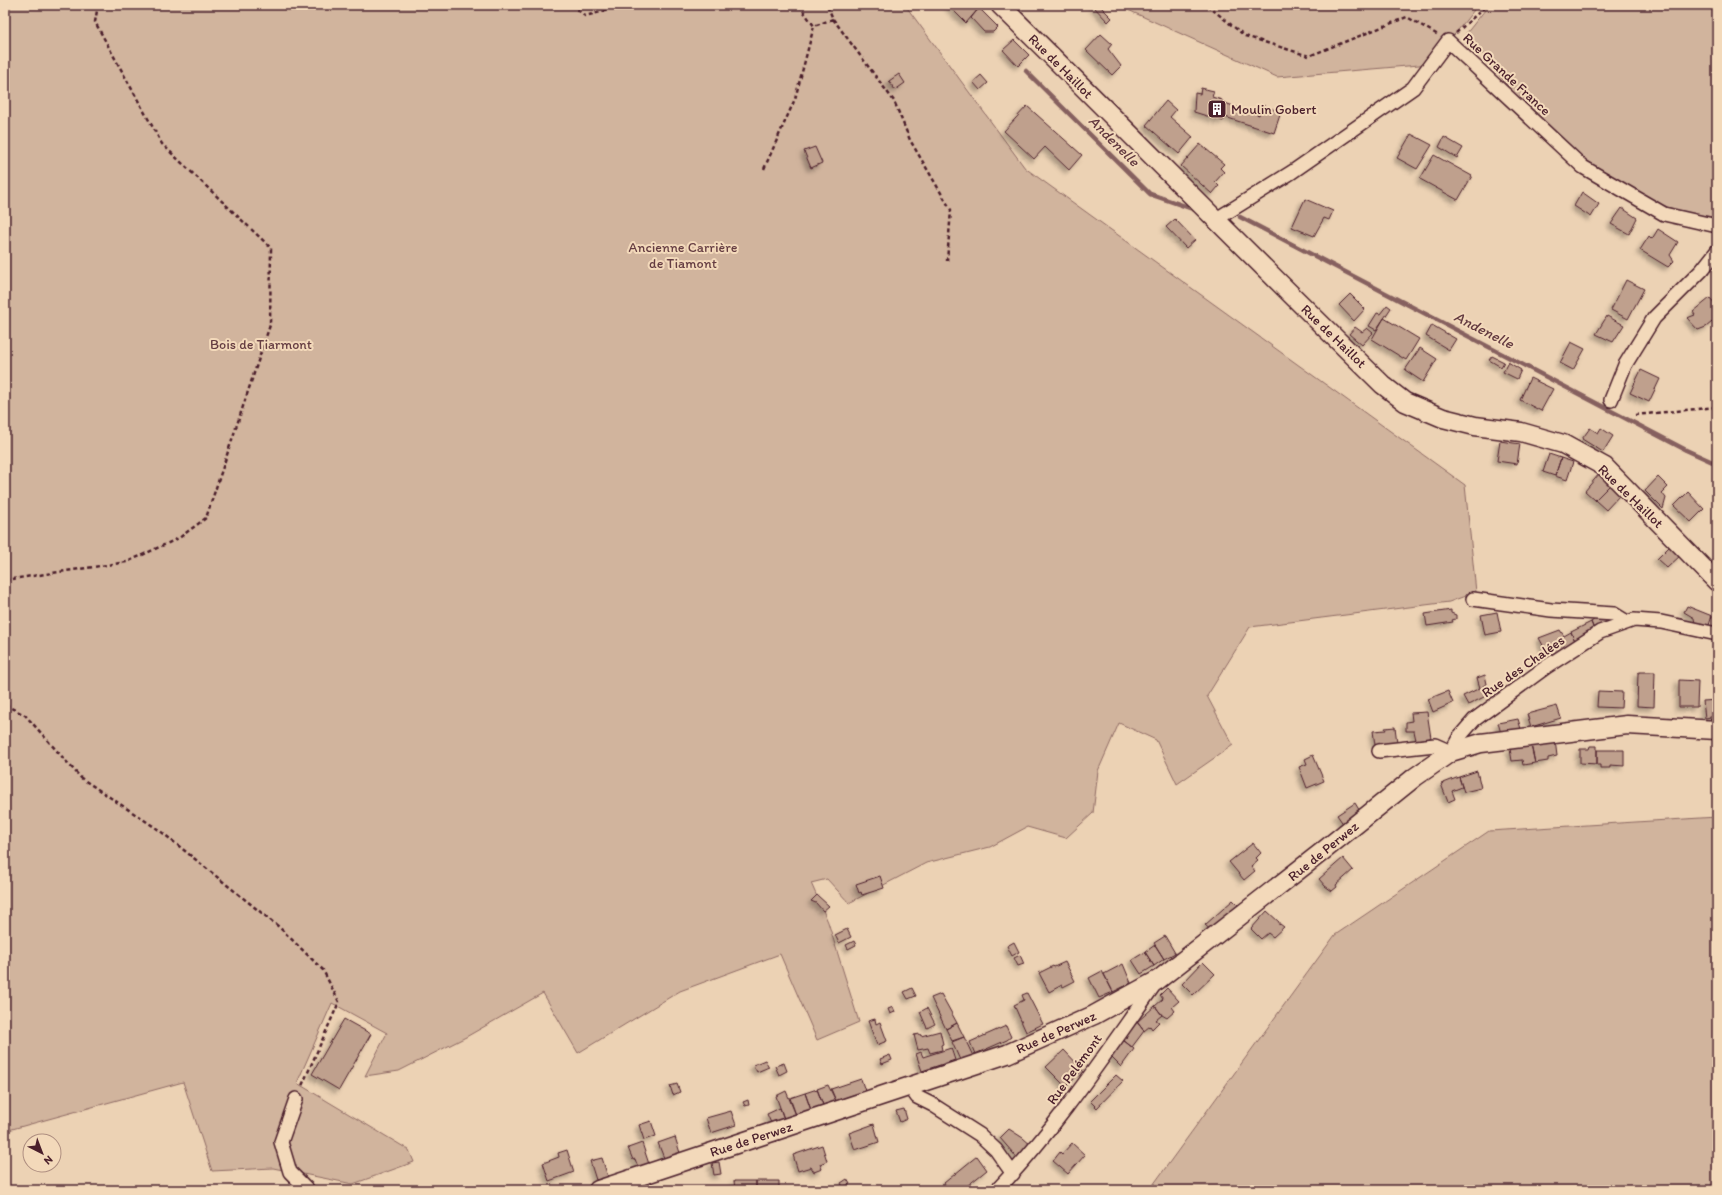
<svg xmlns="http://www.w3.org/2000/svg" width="1722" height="1195" viewBox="0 0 1722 1195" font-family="Itim,sans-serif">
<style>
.green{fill:#d1b49d;stroke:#8e6a64}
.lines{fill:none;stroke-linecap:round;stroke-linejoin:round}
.stream{stroke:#86615e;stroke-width:4.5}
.building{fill:#bfa08d;stroke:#4a1f2b;filter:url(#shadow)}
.street-casing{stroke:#4a1f2b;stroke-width:16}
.secondary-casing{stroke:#4a1f2b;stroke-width:21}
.path{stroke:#4a1f2b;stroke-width:2.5;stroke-dasharray:4 3;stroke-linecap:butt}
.street{stroke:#f3d9ba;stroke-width:13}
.secondary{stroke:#f3d9ba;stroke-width:18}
.labels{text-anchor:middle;stroke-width:4;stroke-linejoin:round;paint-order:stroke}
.street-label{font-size:14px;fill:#4a1f2b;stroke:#f3d9ba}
.poi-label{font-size:14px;fill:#4a1f2b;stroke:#f3d9ba;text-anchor:start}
.park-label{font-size:14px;fill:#653d42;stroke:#f3d9ba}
.water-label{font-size:15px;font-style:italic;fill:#633a40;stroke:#f3d9ba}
</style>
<defs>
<filter id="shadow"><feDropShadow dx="-3.5" dy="3.5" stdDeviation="2" flood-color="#0004"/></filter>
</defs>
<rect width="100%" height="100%" fill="#ecd2b4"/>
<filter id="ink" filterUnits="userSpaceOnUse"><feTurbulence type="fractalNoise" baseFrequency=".025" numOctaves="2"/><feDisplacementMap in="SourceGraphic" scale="8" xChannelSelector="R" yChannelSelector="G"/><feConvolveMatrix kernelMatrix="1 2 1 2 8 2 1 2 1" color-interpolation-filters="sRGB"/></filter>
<g filter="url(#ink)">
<path class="green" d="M5,5h900l120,163 440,317 11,107 -27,10 -199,25 -43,69 26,49 -56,39 -21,-44 -37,-17 -21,48 -5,42 -27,25 -39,-11 -37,20 -64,16 -77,40 -22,-24 -16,4 17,39 31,100 -42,18 -37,-86 -100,37 -102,62 -35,-60 -77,44 -67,34 -34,5 22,-43 -55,-30 -35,80 112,67 5,12 -61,22 -80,-16 -61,3 -29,-89 -178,49z
M1117,5h361l-47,59 -154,13z
M1489,5h228v212c-10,-1 -21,-1 -30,-4 -53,-15 -107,-43 -145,-85 -27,-30 -49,-63 -76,-94z
M1717,817v373h-559l-5,-5 182,-250 154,-104z"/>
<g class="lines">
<path class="stream" d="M1026,71l124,123 46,16
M1240,217l446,233 31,14"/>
</g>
<path class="building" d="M948,5h28l3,3 -13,15z
M1092,5h7l13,13 -4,4z
M979,8l19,19 -5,5h-9l-13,-14z
M1101,34l11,10 -4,5 13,17 -9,9 -26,-25z
M1014,40l15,15 -11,11 -15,-16z
M899,74l6,9 -10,7 -6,-9z
M981,75l7,8 -8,7 -7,-8z
M1201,88l13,3 -2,6 10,3v2l37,13 3,-10 19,7 -7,21 -49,-16 -2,4 -29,-9 1,-19 5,1z
M1166,101l10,9 -6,7 23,20 -14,17 -33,-29z
M1027,106l55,49 -13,15 -24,-23 -11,12 -30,-28z
M1411,134l21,11 -15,24 -20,-11z
M1444,137l19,11 -6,10 -18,-11z
M1200,144l24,20 -4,4 4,4 -9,10 4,4 -7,8 -31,-28z
M815,147l7,16 -11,5 -7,-17z
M1434,155l38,21 -14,24 -38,-21z
M1582,192l17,12 -8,13 -17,-11z
M1305,199l28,12 -4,9 -5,-2 -10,18 -22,-9z
M1622,208l15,10 -8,16 -18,-10z
M1175,219l20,21 -9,8 -20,-21z
M1658,229l20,13 -8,13 4,6 -6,6 -28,-17 9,-14 3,3z
M1626,280l18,9 -16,30 -17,-9z
M1350,294l15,15 -11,12 -15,-16z
M1710,298l7,8v12l-11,9 -8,3 -11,-12 8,-3 -2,-3z
M1387,305l4,3 -15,22 -7,-4 8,-13 3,1z
M1607,316l17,9 -11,17 -17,-8z
M1384,318l35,21 -13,21 -34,-21z
M1432,325l24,14 -7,11 -23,-14z
M1355,327l7,5 5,-4 6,5 -11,12 -13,-11z
M1571,342l14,7 -12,21 -13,-7z
M1420,348l17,11 -14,23 -18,-12z
M1492,356l12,6 -3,5 -12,-7z
M1508,362l13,8 -4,9 -14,-7z
M1641,370l19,9 -11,23 -19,-9z
M1530,378l23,11 -12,22 -21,-11z
M1590,428l8,5 3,-5 12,8 -10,16 -21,-13z
M1500,441l20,3 -3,20 -20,-3z
M1549,454l12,4 -6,18 -12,-4z
M1561,458l12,4 -6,18 -12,-4z
M1599,474l11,11 -15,15 -10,-9z
M1658,477l10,10 -6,6 4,5 -3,11 -18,-18z
M1610,485l10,10 -14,15 -11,-10z
M1688,492l16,17 -13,13 -17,-16z
M1671,545l10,10 -14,13 -10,-9z
M1687,606l25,10 -4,12 -13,-4 -1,-6 -10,-6z
M1451,610v3l5,2v4l-4,1 1,2 -26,4 -2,-12z
M1497,612l4,20 -16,3 -4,-20z
M1598,617l8,1 3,7 -14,7 -4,-10z
M1591,622l4,10 -19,11 -5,-11z
M1560,630l4,6 7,-4 5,11 -27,13 -10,-18z
M1640,672h15l-1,35 -17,-1 1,-33z
M1485,675l2,9 -4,2 5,9 -20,10 -5,-9 17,-8 -3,-10z
M1679,680l19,1 -1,26h-18z
M1448,691l5,12 -20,9 -5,-13z
M1598,691l24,1 -1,16 -24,-1z
M1717,700v16l-12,2 -2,-17z
M1557,706l4,12 -30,9 -4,-13z
M1427,712l4,26 -15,2 -2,-9h-8v-9l6,-1 -1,-8z
M1518,719l3,10 -20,4 -3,-10z
M1395,727l2,16 -22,2 -2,-14 13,-1 -1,-2z
M1555,740l2,16 -9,2v3l-13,2 -4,-18z
M1531,745l4,18 -12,2 -1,-5 -10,1 -2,-12z
M1590,746h7v18l-17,-1v-14h9z
M1597,750h27v16l-14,-1v3h-10v-3h-3z
M1313,755l11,26 -17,7 -8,-21 8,-3 -2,-5z
M1477,771l4,17 -17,4 -5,-15z
M1459,777l3,10 -10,4 3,8 -7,3 -7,-18z
M1355,803l6,10 -17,12 -7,-10z
M1253,843l8,10 -5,5 2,2 -7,6 4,5 -11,9 -15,-18z
M1343,858l10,12 -17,15 1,2 -5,4 -7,-5 -6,-7z
M880,876l4,12 -22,7 -1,-3 -2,1 -3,-9z
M817,895l12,11 -6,5 -7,-8 -5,-2z
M1233,900l8,8 -28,24 -8,-7z
M1267,911l12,11v3l1,-1 4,3 -11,10 -5,-4 -7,6 -10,-10z
M847,929l4,8 -12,6 -4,-8z
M1165,936l10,17 -11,6 -10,-16z
M854,941l2,4 -8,4 -2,-4z
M1014,942l5,10 -7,4 -5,-10z
M1155,945l9,14 -10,7 -9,-14z
M1145,952l9,14 -13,8 -9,-14z
M1020,955l4,9 -6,2 -4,-8z
M1065,962l10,19 -12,6 -1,-2 -13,7 -10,-19 14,-7 1,1z
M1203,962l12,12 -22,21 -11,-11z
M1123,964l8,19 -18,9 -9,-18z
M1102,971l11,21 -14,6 -10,-20z
M912,988l4,8 -8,3 -4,-7z
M1167,988l12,13 -7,6 3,4 -8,7 -5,-3 -7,-9 8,-7 -3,-4z
M1027,993l16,31 -17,8 -12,-27 10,-5 -2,-5z
M941,994l16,29 -11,6 -15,-31z
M1155,1006l7,9 -6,5 3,2 -7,7 -2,-3 -6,5 -7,-9z
M893,1007l2,5 -5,2 -2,-5z
M927,1008l8,16 -8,4 -7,-16z
M344,1019l27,15 -32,56 -27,-16z
M875,1019l1,5 4,-2 7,19 -10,4 -9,-24z
M1137,1022l7,9 -12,16 -9,-7z
M957,1023l7,14 -12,4 -6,-12z
M1006,1026l5,11 -4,3 -32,14 -5,-12z
M940,1031l3,13 -2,1 1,5 -12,3 -2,-5 -10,2 -4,-15 6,-1 1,2z
M964,1037l9,19 -13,4 -8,-18z
M1123,1040l11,9 -13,18 -10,-10z
M951,1048l4,12 -33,11 -6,-17 5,-2 2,5z
M1064,1050l19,20 -17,17 -20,-20z
M890,1055l2,5 -10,4 -2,-5z
M765,1060l4,7 -12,5 -4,-7z
M784,1063l3,8 -8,4 -4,-9z
M1116,1075l7,6 -26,27 -7,-7z
M861,1079l4,12 -29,10 -5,-12z
M677,1084l3,8 -7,3 -3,-9z
M828,1085l8,16 -13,4 -6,-16z
M817,1089l6,16 -12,5 -6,-17z
M786,1091l10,24 -12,4 -8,-23z
M805,1093l6,17 -15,5 -6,-17z
M748,1100l1,5 -4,1 -2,-4z
M780,1108l4,11 -13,4 -4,-9z
M904,1109l3,10 -7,3 -4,-11z
M731,1111l5,14 -25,8 -5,-15z
M651,1121l5,15 -12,4 -5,-15z
M874,1124l5,18 -24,8 -6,-17z
M1009,1129l14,9 9,8 -13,14 -19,-22z
M675,1137l5,16 -16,5 -6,-15z
M642,1143l7,21 -11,3 -3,-8 -2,1 -5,-12z
M1072,1143l13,12 -17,19 -15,-13 7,-9 2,2z
M822,1145l5,16 -7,3 2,5 -8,3 -3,-5 -13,4 -5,-16z
M567,1150l7,22 -25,9 -6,-18 16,-6 -1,-4z
M977,1156l10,14 -25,20h-12l-6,-7z
M602,1158l6,19 -12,3 -6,-19z
M719,1162l2,12 -7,1 -2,-12z
M847,1179l3,5 -7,3 -2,-4z
M734,1181h22v9h-21z
M756,1181h23v9h-23z"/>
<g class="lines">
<defs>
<path id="street" d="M1215,220l77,-48 121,-84 35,-47 135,126 81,47 53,12
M1611,400l14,-35 29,-47 48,-48 15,-19
M1473,599l78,11 63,4 13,8
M1379,751l56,-6 16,7 9,-16 14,-16 72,-53 54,-35 34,-12 27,2 56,12
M910,1087l7,10 16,8 47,30 16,15 17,24
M296,1099l-15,43 9,30 18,18
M997,1190c60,-63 108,-136 158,-206"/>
<path id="secondary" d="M1000,5c128,126 254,254 383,380l22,17 38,16 32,8 46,6 42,12 42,23 112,115
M598,1190l409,-136 87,-39 64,-35 165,-129 92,-74 36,-25 30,-9 146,-18 90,5"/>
</defs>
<use href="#street" class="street-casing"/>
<use href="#secondary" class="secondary-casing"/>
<path class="path" d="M572,5l13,11 20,-5v-6
M799,5l15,21 19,-7 -6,-14
M1207,5l38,31 64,20 98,-39 31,18
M833,19l61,82 16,39 41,70 -4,51
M1456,33l31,-28
M764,169l31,-70 19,-73
M1635,415l82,-8
M5,580l122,-18 52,-24 27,-20 64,-193 1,-77 -109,-104 -67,-122 3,-17
M5,705l20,10 56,63 78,52 120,97 44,43 16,32 -38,86"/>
<use href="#street" class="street"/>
<use href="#secondary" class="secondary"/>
</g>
</g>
<defs>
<symbol id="building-square" viewBox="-11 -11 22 22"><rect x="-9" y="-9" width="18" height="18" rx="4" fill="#4a1f2b" stroke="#f3d9ba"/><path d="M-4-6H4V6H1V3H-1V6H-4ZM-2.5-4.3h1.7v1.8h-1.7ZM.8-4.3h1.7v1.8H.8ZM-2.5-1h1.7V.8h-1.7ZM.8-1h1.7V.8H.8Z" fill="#fff"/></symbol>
</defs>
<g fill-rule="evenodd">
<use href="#building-square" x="1206" y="98" width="22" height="22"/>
</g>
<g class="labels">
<g class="street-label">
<text transform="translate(1061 66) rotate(45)" y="5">Rue de Haillot</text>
<text transform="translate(1507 74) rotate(43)" y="5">Rue Grande France</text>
<text transform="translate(1334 336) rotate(44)" y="5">Rue de Haillot</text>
<text transform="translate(1631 496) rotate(44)" y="5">Rue de Haillot</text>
<text transform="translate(1523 666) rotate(-35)" y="5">Rue des Chalées</text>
<text transform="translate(1323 851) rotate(-39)" y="5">Rue de Perwez</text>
<text transform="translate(1056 1032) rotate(-24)" y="5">Rue de Perwez</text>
<text transform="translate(1074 1069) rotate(-54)" y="5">Rue Pelémont</text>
<text transform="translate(751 1139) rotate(-18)" y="5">Rue de Perwez</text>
</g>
<g class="poi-label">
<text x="1231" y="114">Moulin Gobert</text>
</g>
<g class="park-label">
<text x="683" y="252">Ancienne Carrière<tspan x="683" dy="16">de Tiamont</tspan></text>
<text x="261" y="349">Bois de Tiarmont</text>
</g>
<g class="water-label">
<text transform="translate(1114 141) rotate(45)" y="5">Andenelle</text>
<text transform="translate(1484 330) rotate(27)" y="5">Andenelle</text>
</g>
</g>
<rect width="1722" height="1195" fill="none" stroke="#f3d9ba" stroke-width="20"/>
<rect x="10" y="10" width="1702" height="1175" fill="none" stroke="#4a1f2b" stroke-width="1.5" filter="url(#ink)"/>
<g transform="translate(42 1153) rotate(138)"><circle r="19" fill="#f3d9ba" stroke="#af8f81"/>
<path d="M0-3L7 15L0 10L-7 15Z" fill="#4a1f2b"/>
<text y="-6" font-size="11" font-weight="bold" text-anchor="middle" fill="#4a1f2b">N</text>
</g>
</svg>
